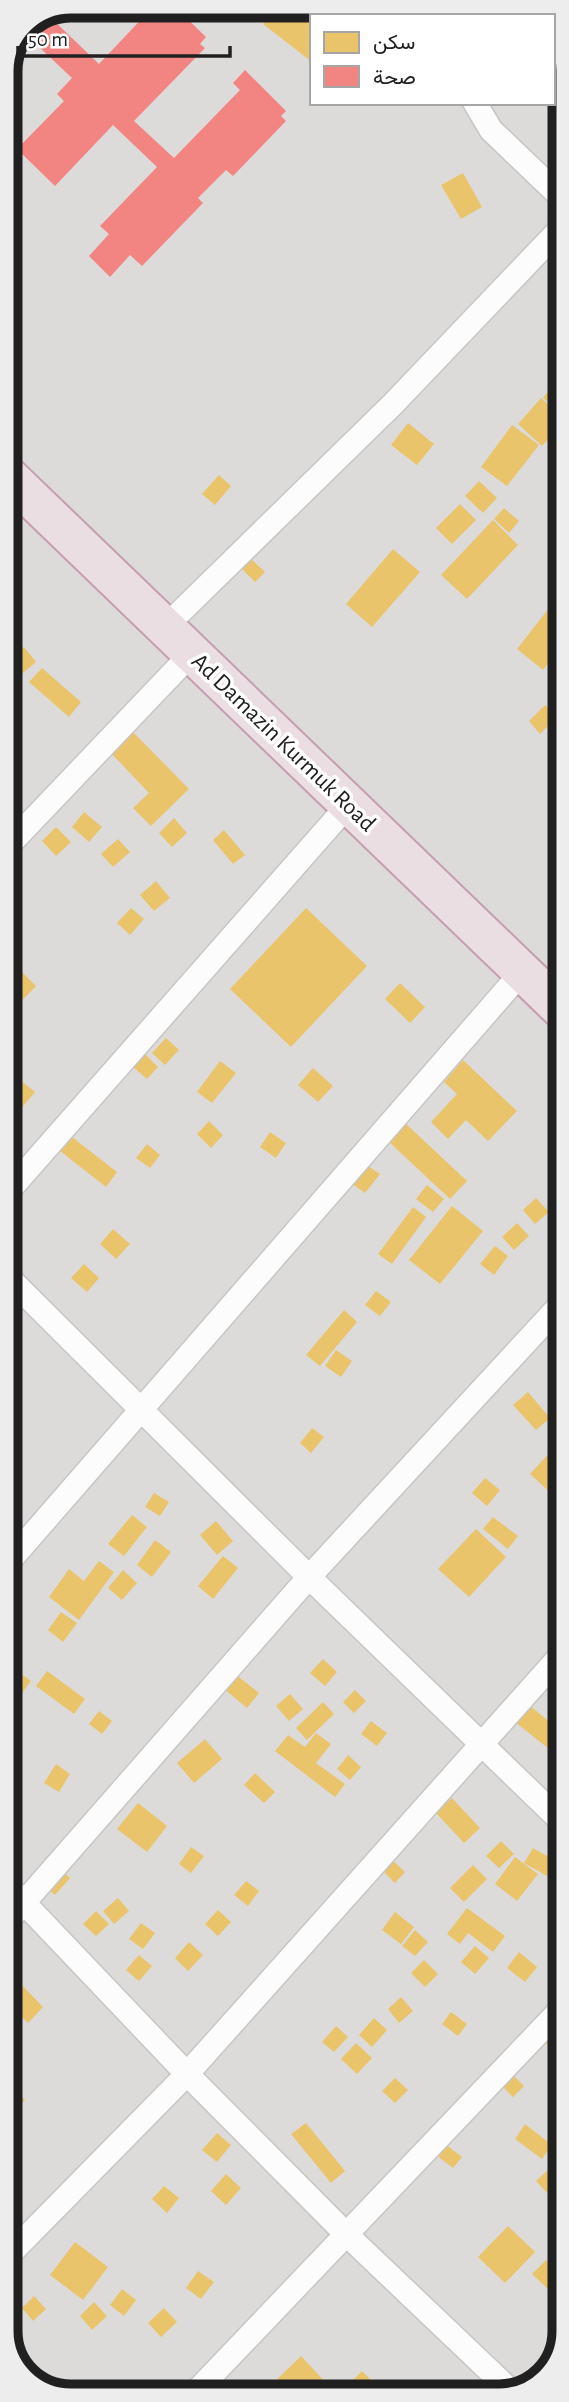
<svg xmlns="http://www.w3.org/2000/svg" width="569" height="2402" viewBox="0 0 569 2402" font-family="'Alegreya Sans',Vazirmatn,sans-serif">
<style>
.residential{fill:#dddbda}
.homes{fill:#e9c46a}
.health{fill:#f28482}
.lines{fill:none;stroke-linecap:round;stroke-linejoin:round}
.street-casing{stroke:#c7c6c4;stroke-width:26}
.highway-casing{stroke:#c69cb2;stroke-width:42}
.street{stroke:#fcfcfc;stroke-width:23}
.highway{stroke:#ebdee3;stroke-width:38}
.labels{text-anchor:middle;stroke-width:7;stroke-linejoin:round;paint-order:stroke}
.street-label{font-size:24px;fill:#202020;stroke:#fff}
.rim{fill:none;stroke:#202020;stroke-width:9}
</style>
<rect width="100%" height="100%" fill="#eeebe8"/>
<path class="residential" d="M71,5l435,1 22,10h-216v87h241v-61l10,16 1,2273 -16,43 -37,22h-448l-38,-18 -19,-34 -1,-2273 20,-47z"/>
<path class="homes" d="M277,5l23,1 12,9v47l-49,-38z
M321,6h43l10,10h-42z
M463,173l19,34 -21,12 -20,-34z
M555,382l8,6v25l-20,-15z
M541,398l22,20v5l-21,23 -24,-22z
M408,423l26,21 -17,21 -26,-20z
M512,425l27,20 -32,41 -26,-19z
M219,475l12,11 -16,19 -13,-11z
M479,481l18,17 -14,15 -18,-17z
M460,504l16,16 -24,24 -16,-16z
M504,508l15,13 -10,12 -15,-14z
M563,519v26l-13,-13z
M493,520l25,25 -51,54 -26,-24z
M393,549l27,23 -48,55 -26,-23z
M250,558l15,14 -10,10 -15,-15z
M563,590v54l-20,26 -26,-21z
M24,647l12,15 -18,15 -12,-15z
M42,668l39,34 -12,15 -40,-35z
M545,705l12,12 -17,17 -11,-13z
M132,731l57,58 -38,37 -18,-18 16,-15 -39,-41z
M84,812l18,15 -13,15 -17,-15z
M174,818l13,15 -15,14 -13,-14z
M56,827l15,15 -15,14 -14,-15z
M224,830l21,25 -12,9 -20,-24z
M118,839l12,13 -17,15 -12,-13z
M156,881l14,17 -16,13 -14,-16z
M131,908l13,11 -14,16 -13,-12z
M306,908l61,58 -76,81 -61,-58z
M21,971l15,15 -27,28 -3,-4v-23z
M400,983l25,24 -15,16 -25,-24z
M166,1038l13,12 -14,15 -13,-12z
M145,1054l13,13 -11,12 -14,-12z
M463,1060l54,51 -29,30 -22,-21 -18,19 -17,-17 26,-28 -13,-12z
M220,1061l16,12 -24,30 -15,-11z
M313,1068l20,18 -15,16 -20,-17z
M20,1080l15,12 -22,26 -7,-6v-15z
M209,1121l14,14 -12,13 -14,-14z
M404,1122l63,59 -17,18 -63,-59z
M270,1132l16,11 -10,15 -16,-11z
M72,1137l45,35 -11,15 -46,-36z
M147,1144l13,11 -10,13 -14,-10z
M365,1164l15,10 -15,19 -14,-10z
M427,1185l17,14 -11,13 -17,-13z
M536,1198l13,14 -14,12 -12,-14z
M452,1206l31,25 -43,53 -31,-24z
M413,1207l13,10 -34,47 -14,-10z
M517,1223l12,13 -15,14 -12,-13z
M113,1229l17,15 -14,15 -16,-15z
M495,1246l13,10 -14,19 -14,-11z
M84,1264l15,14 -12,14 -16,-14z
M376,1291l15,11 -11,14 -15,-11z
M344,1310l13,12 -37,44 -14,-11z
M336,1350l16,11 -11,16 -16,-11z
M528,1392l22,26 -14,12 -23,-25z
M563,1423v23l-11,-13z
M312,1428l12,9 -13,16 -11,-10z
M553,1449l10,10v26l-9,11 -24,-22z
M485,1478l15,12 -13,16 -15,-13z
M154,1493l15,9 -9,14 -15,-9z
M132,1515l15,12 -23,29 -16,-12z
M493,1517l25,19 -10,13 -25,-20z
M216,1521l17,20 -16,14 -17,-20z
M476,1529l30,28 -37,40 -31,-28z
M155,1540l16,12 -19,25 -15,-12z
M223,1556l15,12 -25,31 -15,-13z
M99,1561l15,11 -35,48 -30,-23 20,-28 15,12z
M123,1570l14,13 -15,17 -14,-12z
M61,1612l16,11 -14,19 -15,-12z
M323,1659l14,13 -12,14 -15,-13z
M6,1663l25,18 -25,34z
M230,1670l29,23 -12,15 -29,-24z
M47,1671l38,28 -11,15 -38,-28z
M355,1690l11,11 -12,12 -11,-11z
M290,1694l13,15 -14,12 -13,-15z
M323,1702l11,12 -27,26 -11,-12z
M529,1705l34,28v27l-48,-38z
M99,1711l13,10 -10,13 -13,-10z
M371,1721l16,12 -10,13 -16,-12z
M316,1733l15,11 -15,19 29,21 -10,13 -60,-46 13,-16 17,12z
M205,1739l17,20 -28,24 -17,-20z
M6,1743l7,4 -7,10z
M348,1755l13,12 -11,13 -13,-11z
M56,1764l14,10 -11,18 -15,-9z
M255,1773l20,19 -11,11 -20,-18z
M452,1798l28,30 -16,15 -28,-30z
M138,1803l29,23 -20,26 -30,-23z
M501,1841l13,13 -15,14 -13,-12z
M191,1847l13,9 -13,17 -12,-9z
M533,1848l23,13 -9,15 -23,-13z
M515,1857l23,17 -21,27 -22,-17z
M391,1859l14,13 -10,11 -14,-14z
M473,1865l14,14 -23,23 -14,-14z
M59,1869l11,9 -15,17 -11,-10z
M246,1881l13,10 -11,15 -14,-11z
M118,1898l11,13 -15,13 -11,-13z
M467,1908l38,28 -12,16 -25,-19 -8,11 -13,-10z
M218,1910l13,12 -13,14 -13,-12z
M96,1911l13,13 -13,12 -13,-12z
M395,1912l19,15 -13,17 -19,-14z
M141,1923l14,10 -12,16 -14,-10z
M415,1930l13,12 -13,14 -13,-10z
M189,1942l14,13 -15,16 -13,-13z
M475,1946l14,12 -14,16 -14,-12z
M519,1952l18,15 -12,15 -18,-14z
M139,1955l13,11 -13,15 -13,-11z
M424,1960l14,14 -13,13 -14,-14z
M18,1981l25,26 -15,16 -22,-22v-9z
M401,1997l12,14 -14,12 -11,-14z
M451,2012l16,12 -9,12 -16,-12z
M374,2018l13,12 -15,17 -13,-12z
M553,2025l11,8v25l-23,-18z
M336,2026l12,11 -14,15 -12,-10z
M356,2043l16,15 -15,16 -16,-15z
M510,2072l14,14 -11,11 -14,-14z
M395,2078l13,12 -13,13 -13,-12z
M12,2089l13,11 -14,15 -5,-4v-16z
M564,2105v28l-14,-10z
M306,2123l39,48 -14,12 -40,-49z
M525,2124l27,21 -10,14 -27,-20z
M217,2133l14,12 -14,17 -15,-12z
M445,2144l17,13 -9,11 -17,-13z
M564,2155v22l-17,16 -11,-12z
M226,2174l15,14 -15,17 -15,-14z
M164,2186l15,12 -12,15 -15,-14z
M508,2226l27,26 -30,31 -27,-26z
M75,2242l33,25 -25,33 -33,-25z
M546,2260l16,15 -14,14 -16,-15z
M198,2271l16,11 -13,17 -15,-11z
M122,2289l14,11 -12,16 -14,-11z
M34,2296l12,13 -13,12 -11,-13z
M94,2302l13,14 -15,14 -12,-14z
M164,2308l13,14 -16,15 -13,-14z
M301,2356l27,29 -11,11h-51l-3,-3z
M362,2371l14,14 -10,11h-7l-11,-11z"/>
<path class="health" d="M146,5h27l33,32 -6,7 5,4 -71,73 40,37 66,-68 -7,-7 12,-13 41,41 -5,5 5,5 -53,55 -7,-6 -28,28 5,5 -61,63 -12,-11 -20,22 -21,-21 20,-22 -9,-8 57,-59 -44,-42 -58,61 -38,-37 47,-48 -7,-7 15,-16 -50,-47 3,-7 23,-9 51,49 51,-54z"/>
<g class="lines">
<defs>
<path id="street" d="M475,103l16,27 72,69
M5,509l18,-19
M165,627l228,-223 170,-178
M6,848l186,-195
M542,991l21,-21
M6,1194l343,-390
M6,1275l303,302 254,246
M6,1565l516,-593
M6,1884l181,190 160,161 167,159
M6,1923l303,-346 254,-275
M6,2258l181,-184 376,-421
M192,2396l372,-390"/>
<path id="highway" d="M5,473l558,538"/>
</defs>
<use href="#street" class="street-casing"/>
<use href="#highway" class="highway-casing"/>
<use href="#street" class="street"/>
<use href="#highway" class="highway"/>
</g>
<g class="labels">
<g class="street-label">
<text transform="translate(284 742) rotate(44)" y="8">Ad Damazin Kurmuk Road</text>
</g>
</g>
<path d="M0 0H569V2402H0ZM71 18H499A53 53 0 0 1 552 71V2331A53 53 0 0 1 499 2384H71A53 53 0 0 1 18 2331V71A53 53 0 0 1 71 18Z" fill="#ededed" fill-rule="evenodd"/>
<path class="rim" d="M71 18H499A53 53 0 0 1 552 71V2331A53 53 0 0 1 499 2384H71A53 53 0 0 1 18 2331V71A53 53 0 0 1 71 18Z"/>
<rect x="310" y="14" width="245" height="91" fill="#ffffff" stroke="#a6a6a6" stroke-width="2"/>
<rect x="324" y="32" width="35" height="21" fill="#e9c46a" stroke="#a6a6a6" stroke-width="2"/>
<text x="373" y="49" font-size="21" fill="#202020">سكن</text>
<rect x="324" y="66" width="35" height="21" fill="#f28482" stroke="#a6a6a6" stroke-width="2"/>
<text x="373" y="84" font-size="21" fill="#202020">صحة</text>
<path d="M18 46v10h212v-10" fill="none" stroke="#202020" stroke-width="3.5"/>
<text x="28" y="46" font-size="21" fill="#202020" stroke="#ffffff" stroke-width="5" paint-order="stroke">50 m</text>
</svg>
